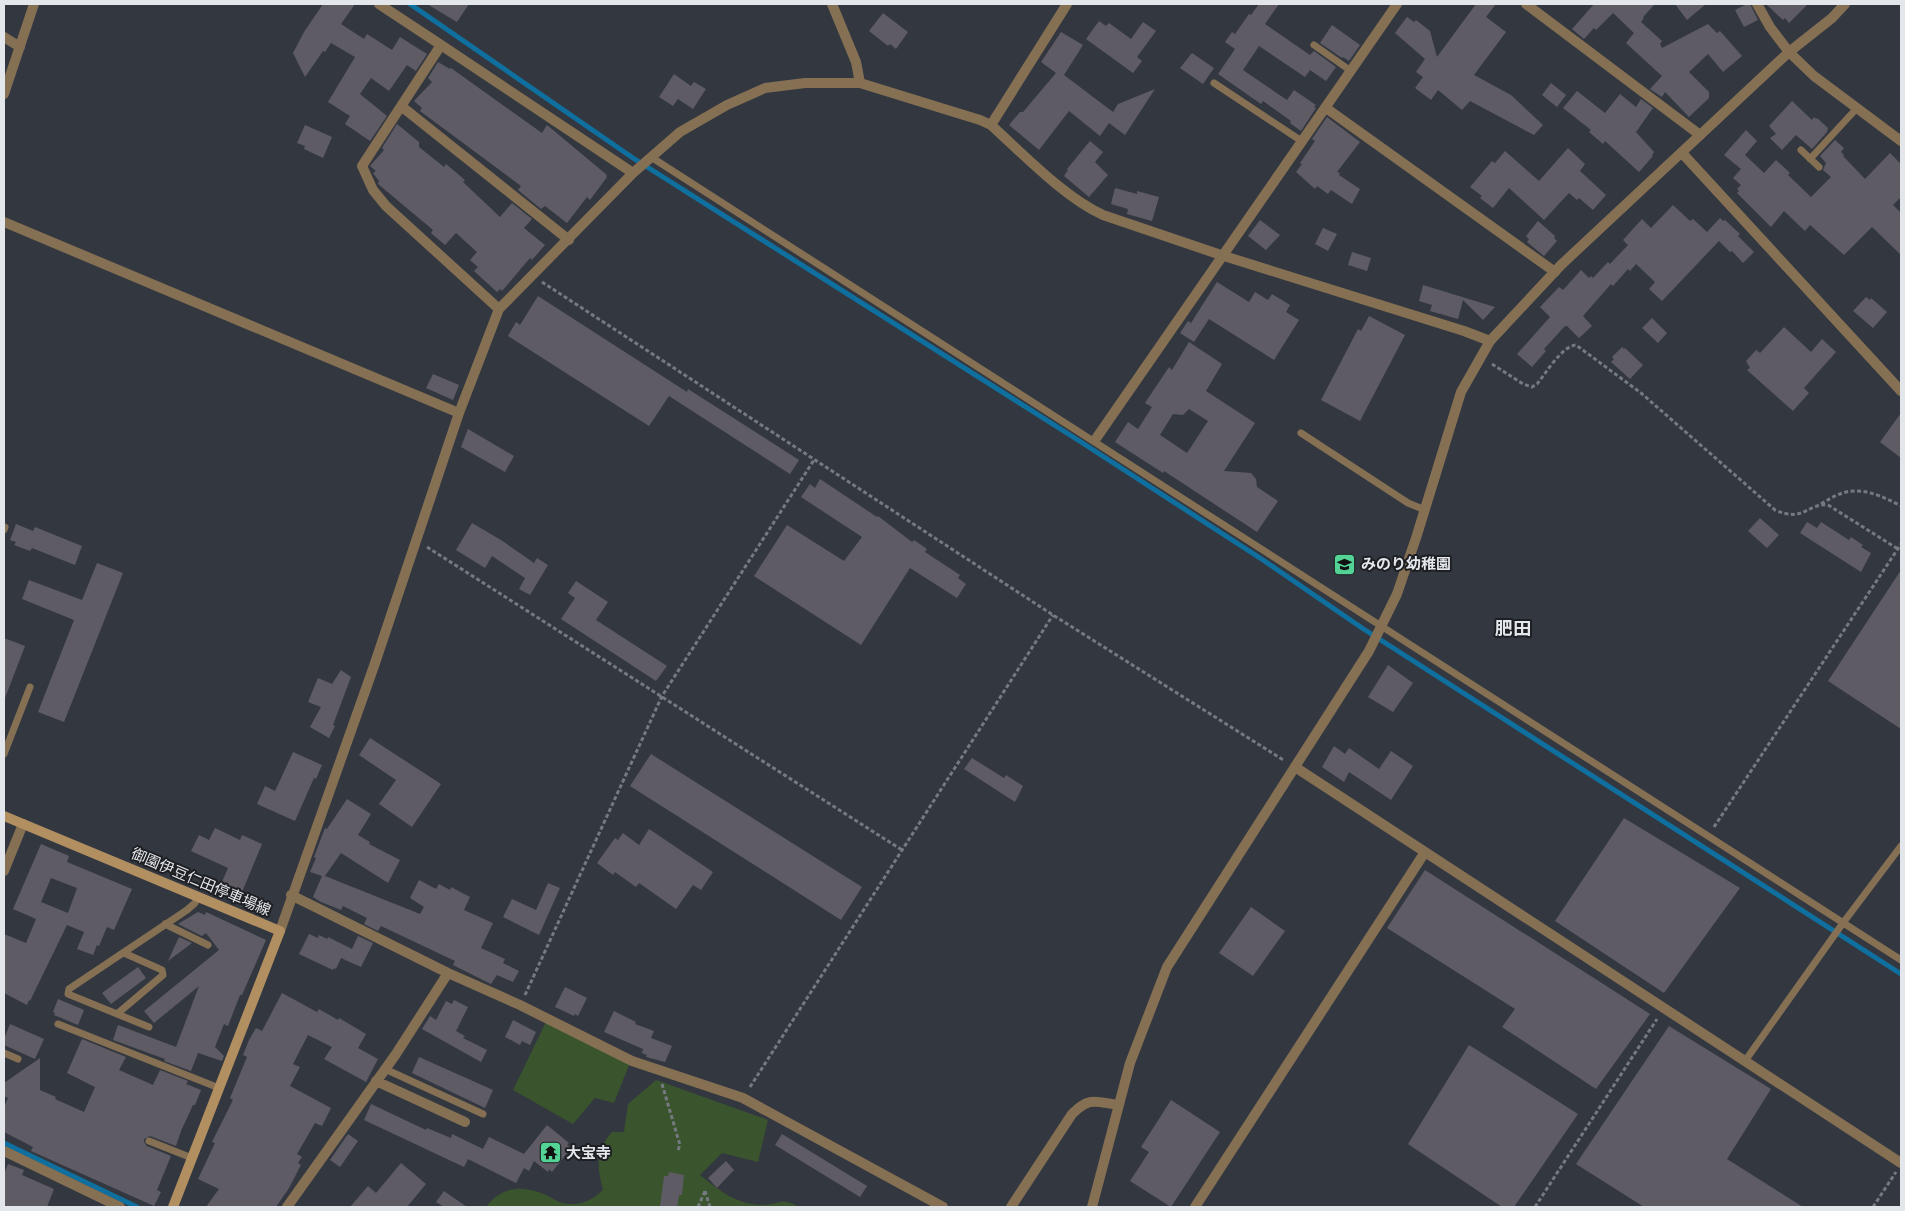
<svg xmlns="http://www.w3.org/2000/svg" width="1905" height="1211" viewBox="0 0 1905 1211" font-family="Karla,'Noto Sans JP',sans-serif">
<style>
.green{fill:#3a542d}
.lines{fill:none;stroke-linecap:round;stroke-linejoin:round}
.stream{stroke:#0f709f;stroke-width:5}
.building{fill:#5e5b65;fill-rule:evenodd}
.path{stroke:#757a81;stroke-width:3;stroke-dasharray:4 2.5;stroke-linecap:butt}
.service{stroke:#857054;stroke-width:7}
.minor{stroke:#857054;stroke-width:10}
.tertiary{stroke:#857054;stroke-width:10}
.secondary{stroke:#b18f61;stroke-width:10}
.labels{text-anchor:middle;stroke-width:4;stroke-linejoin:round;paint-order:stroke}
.poi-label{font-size:15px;font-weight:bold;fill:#e3e6eb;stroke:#1d1f23;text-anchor:start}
.street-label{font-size:15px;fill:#e3e6eb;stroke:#1d1f23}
.quarter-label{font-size:18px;font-weight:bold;fill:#e3e6eb;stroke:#1d1f23}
</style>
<rect width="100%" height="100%" fill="#333840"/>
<path class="green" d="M546,1022l83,43 -15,38 -19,-5 -22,26 -60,-34z
M656,1080l112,40 -10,42 -36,-9 -22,22c18,15 38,30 62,30 19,-1 19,-8 37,2h-313c16,-21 36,-22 60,-12 6,3 15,9 22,9 15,1 24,-4 35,-14 -6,-24 -8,-38 9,-58h12l4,-28z"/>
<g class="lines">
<path class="stream" d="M410,4l223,154 448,284 182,118 99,68 539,346
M4,1143l133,64"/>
</g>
<path class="building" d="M323,4h32l-14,20 23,15 3,-5 25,16 8,-13 27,17 -11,17 -9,-6 -18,26 -18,-13 -11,16 27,22 -17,25 -25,-17 5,-8 -22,-14 27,-45 -24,-14 -6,9 -2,-1 -18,26 -12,-24 11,-21z
M427,4h42l-12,18z
M1259,4h20l-14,20 45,31 4,-4 22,16 -10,14 -16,-11 -5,7 -46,-31 -16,24 44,30 7,-10 22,15 -2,2 2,1 -15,23 -11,-8 1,-2 -28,-20 -2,3 -43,-30 17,-25 -10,-7 7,-10 3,2 14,-20 2,1z
M1476,4h20l-10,13 20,15 -32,43 37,20 32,30 -9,10 -64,-34 -8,9 -24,-20 -7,10 -16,-12 8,-11 -7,-5 9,-13 -30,-26 12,-16 7,5 2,-2 14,11 7,26z
M1594,4h61l-12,13 1,1 -3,4 21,19 -2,3 2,4 46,-24 9,9 3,-2 22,25 -19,16 -15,-18 -19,18 20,20v6l-20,19 -24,-25 -3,5 -12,-8 12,-13 -36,-33 8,-10 -21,-20 -17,17 -2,-2 -10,11 -12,-10z
M1675,4h31l-19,16z
M1747,4h3l8,16 -14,7 -9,-17z
M1766,4h42l-19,19 -4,-5 -2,2z
M883,13l25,19 -12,17 -6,-5 -2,2 -19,-15z
M1099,21l7,5 3,-3 22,16 12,-17 13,9 -19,26 5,4 -9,12 -47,-34z
M1332,25l28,20 -11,16 -6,-4 -1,1 -22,-15z
M1061,32l22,13 -19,30 49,37 5,-8 37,-15 -30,46 -16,-12 -9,13 -31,-25 -30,39 -30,-25 11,-13h3l33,-39 -15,-11z
M1192,53l22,15 -11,16 -23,-16z
M438,62l12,7 1,-1 91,65 5,-8 60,50 -1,1 1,1 -17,23 -3,-3 -20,26 -22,-17 -4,3 -23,-19 3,-4 -101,-75 2,-3 -8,-7 18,-19 -4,-4z
M674,74l17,12 3,-4 12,7 -13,20 -15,-10 -5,7 -14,-9z
M1551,83l15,12 -9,12 -15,-12z
M1577,91l28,22 15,-19 16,13 5,-8 12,9 -17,24 18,20 -2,3 1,1 -14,16 -34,-31 -2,3 -14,-12 2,-2 -28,-22z
M1792,101l20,19 2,-3 2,2 1,-1 11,10 -1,4 -15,17 -16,-14 -14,15 -12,-12 6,-4 -7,-8z
M1327,117l33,25 -23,30 3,1 -1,2 21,14 -8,15 -21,-14 -3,4 -11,-8 -2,3 -19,-17 6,-8 -2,-1 15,-22 -3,-2z
M397,124l22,18v5l25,20 2,-3 19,16 -2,2 37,35 12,-14 20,16 -8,9 21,17 -13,15 -2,-2 -28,33 -2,-2 -3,3 -23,-21 4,-4 -8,-7 7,-8 -21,-19 -11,12 -14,-12 2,-3 -55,-46 1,-3 -6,-8 3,-2 -6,-5 14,-16 -2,-2z
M305,125l27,12 -9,21 -19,-9 1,-3 -8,-3z
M1746,130l11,11 -12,14 19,18 12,-13 14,13 -2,2 23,22 20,-20 -8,-7 3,-7 -6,-7 15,-16 9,8 -3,4 3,3 -1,1 22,23 25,-26 11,11v33l-8,8 8,8v42l-29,-28 -28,28 -34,-30 -5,6 -21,-20 -13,16 -34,-34 2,-2 -2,-2 4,-4 -8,-7 8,-9 -17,-14z
M1090,141l13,11 -8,10 13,13 -19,22 -25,-21 4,-6 -1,-1z
M1568,148l17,16 -5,7 26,24 -13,15 -14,-12 -2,2 -8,-7 -25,27 -35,-32 -16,20 -13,-10 2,-2 -12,-9 22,-26 3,2 10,-12 34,30z
M1115,188l22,6v-3l22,6 -7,24 -25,-7 1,-5 -17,-5z
M1673,205l17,16 3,-2 14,13 13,-14 3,3 2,-1 15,14 -2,2 16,16 -11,11 -11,-12 -2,1 -11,-11 -57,60 -13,-12 6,-7 -19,-18 -6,7 -2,-2 -15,17 -2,-2 -28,32 9,10 -13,12 -12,-12h-2l-21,23 2,2 -14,16 -15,-13 33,-37 -10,-10 19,-20 4,3 18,-20 8,8 2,-2 2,2 15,-16 2,2 18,-19 -5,-5 19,-21 9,9z
M1260,220l20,15 -14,15 -18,-14z
M1538,221l17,15 -1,2 3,3 -13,15 -17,-14 2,-3 -3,-3z
M1323,228l14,6 -9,17 -13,-7z
M1352,252l19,6 -4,13 -19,-6z
M1217,282l32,20 6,-10 13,8 4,-6 18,11 -4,7 13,8 -25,40 -65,-41 -15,23 -14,-9 8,-12 3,2z
M1423,285l72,22 -12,13 -20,-20 -5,19 -28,-8 2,-6 -13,-4z
M538,296l149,96 1,-3 111,71 -9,14 -121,-78 -20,30 -141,-90 8,-14 4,3z
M1866,297l4,3 1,-2 16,14 -14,16 -20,-17z
M1369,316l36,19 -45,86 -39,-21 37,-71 3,2z
M1652,318l15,15 -9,10 -16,-15z
M1784,327l27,25 11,-13 14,13 -32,36 5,5 -16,18 -46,-41 3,-2 -4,-7 10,-11 4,3z
M1189,342l33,22 -16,27 49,32 -31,48 27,2 5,6 1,8 21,14 -21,31 -93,-61 -1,2 -48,-31 13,-20 10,7 14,-22 -7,-4 24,-36 3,3zM1189,409l19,12 -21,32 -27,-18 13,-21 10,1z
M1622,347l2,2 1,-1 18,17 -13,14 -19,-17 3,-3 -2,-2z
M433,374l26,11 -6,15 -27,-12z
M1901,413v45l-21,-16z
M468,429l46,27 -9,16 -44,-25z
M820,479l57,38 1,-1 34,26 2,-2 13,9 -2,3 35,23 -2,3 8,6 -9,14 -47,-30 -49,77 -107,-69 33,-51 57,36 18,-24 -61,-40 9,-13 5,4z
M1760,518l19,17 -12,13 -19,-17z
M1807,522l10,6 4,-6 28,18 2,-3 12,8 -2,2 10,6 -10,19 -61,-39z
M472,523l29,17 33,23 3,-5 11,7 -18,30 -11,-6 6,-11 -33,-22 -7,12 -29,-18z
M16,524l17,7 2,-4 47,19 -7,19 -43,-17 -2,3 -16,-6 2,-3 -6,-2z
M97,563l26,10 -59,149 -26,-10 36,-92 -52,-21 7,-19 53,20z
M1901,570v159l-73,-48z
M576,581l32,21 -12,18 71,46 -11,15 -95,-62 14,-21 -7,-5z
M4,638l21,8 -20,52 -1,-1z
M1388,665l25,18 -20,29 -25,-15z
M341,670l10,7 -18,48 2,1 -6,12 -19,-11 11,-20 -13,-5 10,-24 14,6z
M370,738l71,46 -29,43 -33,-23 17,-24 -37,-25z
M1334,746l11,8 4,-6 30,21 12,-18 22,15 -22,34 -42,-28 -5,10 -22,-15z
M293,752l29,13 -6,14 -2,-1 -19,43 -38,-17 8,-18 10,5 2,-4z
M651,754l211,133 -21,33 -211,-134z
M972,758l32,20 2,-3 17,11 -8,16 -51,-33z
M347,799l24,15 -13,21 12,7 -1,2 31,16 -12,23 -47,-30 -16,23 95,38 4,-7 -14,-9 9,-18 17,9 3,-5 11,6 1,-3 19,10 -6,13 29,13 -12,25 24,11 -2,4 16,8 -6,11 -16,-7 -6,9 -38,-19 2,-4 -74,-35 -3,5 -14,-7 3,-6 -24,-12 -2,4 -20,-8 -8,-5 9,-21 -12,-4 6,-14 -2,-1 11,-29 2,1z
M1624,818l116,70 -76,105 -109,-72z
M215,828l25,12 2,-5 20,9 -20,48 -21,-8 7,-16 -37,-17 8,-16 10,5z
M649,829l64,43 -12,18 -8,-5 -17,24 -37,-26 -3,4 -21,-15 -2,3 -16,-12 18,-25 3,2 5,-7 16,12z
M41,844l28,12 -2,6 65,27 -18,41 -7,-3 -8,19 -2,-1 -4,10 -16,-6 7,-17 -17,-7 -37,76 -1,-1 -2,5 -23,-12v-59l22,9 10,-24 -23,-10zM51,878l26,10 -9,25 -27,-11z
M1425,870l225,144 -54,75 -94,-62 13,-18 -128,-81z
M548,883l12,5 -21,47 -36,-18 9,-18 24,11z
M1251,907l34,24 -32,45 -34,-23z
M198,912l7,3 1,-3 60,28 -24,55h-2l-12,31 -4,-2 -9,23 9,9 -2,5 -24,-8 -7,18 -27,-10 1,-2 -52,-19 5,-15 58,22 23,-61 -45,37 -10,-12 75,-61 -13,-17 -4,3 -24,-12z
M309,934l9,4 1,-3 8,4 1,-2 24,12 6,-13 15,7 -12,24 -20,-9 -5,11 -2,-1 -1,2 -34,-16z
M179,937l13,6 -24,18z
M138,967l8,11 -35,26 -9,-11z
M565,987l22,11 -9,18 -3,-2 -1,2 -19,-9z
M282,993l35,19 2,-3 19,11 1,-2 27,16 -8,14 20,11 -12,23 -42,-23 8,-12 -24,-12 -15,29 7,3 -10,19 41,22 -9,18 -7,-3 -18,31 5,3 -4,6 3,2 -12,23 -13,19h-70l13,-18 -21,-10 17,-36 -3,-1 21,-42 -3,-2 17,-41 -4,-2 6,-15 7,-12 6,3z
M58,999l26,11 -6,15 -24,-10 1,-2 -2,-1z
M454,1000l14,7 -12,24 9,5 -2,2 24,12 -6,12 -59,-33 8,-13 6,4 10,-19 6,3z
M614,1011l22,11 -1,2 19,7 -3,7 21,8 -7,16 -19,-5 1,-2 -5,-2 1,-4 -39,-17z
M513,1020l23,12 -6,13 -8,-4 -2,4 -15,-8z
M10,1024l34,15 -9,20 -31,-14v-6z
M1669,1026l102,63 -44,70 76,48h-159l-68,-43z
M82,1039l44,18 -7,13 34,15 7,-15 28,11 -2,3 15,6 -6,15h-2l-12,26 -5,15 -26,-10 -6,3v3l3,4 24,10 -14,34 4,2 -7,14 -123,-55 2,-4 -29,-15v-25l4,-9 -4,-2v-13l36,-25v32l16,7 -1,2 29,13 11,-25 -28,-14z
M1469,1045l109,69 -64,93h-12l-94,-63z
M419,1057l74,33 -8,18 -73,-35z
M1171,1100l49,32 -49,75 -41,-26 19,-29 -8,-5z
M371,1104l55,26 1,-2 24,10 1,-4 31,15 6,-12 35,17 23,-29 22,18 -2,2 4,3 -19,24 -3,-3 -1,3 -14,-11 -5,10 -5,-3 -8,15 -48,-24 -4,8 -100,-47z
M348,1134l10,7 -18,26 -10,-7z
M782,1134l85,52 -7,11 -85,-52z
M726,1161l8,9 -17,18 -9,-10z
M401,1163l25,21 -19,23h-57l18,-21 8,7z
M8,1164l16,6 -2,5 32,14 -7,18h-43v-33z
M669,1172l15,3 -2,20h-3l-2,12h-17l4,-31h4z
M444,1191l23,16h-23l-8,-5z"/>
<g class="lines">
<path class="path" d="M542,282l511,333 232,146
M1492,364l31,20 9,3 5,-3c9,-11 25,-38 39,-39l65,48 134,117c30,13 31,-7 53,-5l70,44
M1821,504c22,-14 34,-17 59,-8 7,3 14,6 21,10
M427,547l475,303
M1714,827l187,-283
M525,995l137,-299 152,-236
M662,1084l18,61 -2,5
M750,1087l303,-472
M705,1191l5,16
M698,1207l7,-16
M1535,1207l122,-188
M1873,1207l23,-35"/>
<path class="service" d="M1314,45l37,26
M1214,83l89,59
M1801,150l18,17
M651,157c418,266 834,535 1250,803
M1810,159l47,-51
M1301,433l107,70 17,7
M4,530l1,-3
M4,754l26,-67
M165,924l43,21
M117,1014l46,-39 -1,-5 -38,-17
M58,1024l161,64
M149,1027l-81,-33 1,-5 118,-79 8,-7 3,-6
M4,1053l14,6
M1745,1061l98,-138 58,-77
M385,1069l98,45
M149,1141l43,17"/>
<path class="minor" d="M379,4l62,41
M832,4l24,58 4,21
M1526,4l174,131
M1757,4l13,23 19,25 25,24 87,65
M4,37l16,10
M4,94l30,-90
M401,106l168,134
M1326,108l229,164
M991,125l76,-121
M1682,153l219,238
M4,222l455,191
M499,309l-113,-103 -13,-16 -11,-24 79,-121 192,128
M1095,440l302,-436
M1295,767l606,396
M4,871l19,-47
M291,895l157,78 72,32 112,56 111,37 200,109
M280,931l94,-265 85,-253 40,-104 134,-136 47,-41 47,-27 38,-17 40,-5h55l120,37 11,5c32,29 73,72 112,90l121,41 240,75 26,10
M376,1081l89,41
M4,1151l116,56
M287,1207l109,-153 52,-81
M1011,1207l61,-93c18,-18 24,-12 46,-9
M1195,1207l230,-355"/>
<path class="tertiary" d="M1092,1207l38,-144 37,-96 202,-316 28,-57 20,-59 44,-143 29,-51 71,-76 228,-213 43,-34 13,-14"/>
<path class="secondary" d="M4,816l276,115 -107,276"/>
</g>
<defs>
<symbol id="school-square" viewBox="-11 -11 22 22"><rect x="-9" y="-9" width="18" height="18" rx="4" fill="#53d396" stroke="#1d1f23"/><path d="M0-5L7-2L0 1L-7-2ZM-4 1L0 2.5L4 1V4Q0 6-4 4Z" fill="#111"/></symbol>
<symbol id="temple-square" viewBox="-11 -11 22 22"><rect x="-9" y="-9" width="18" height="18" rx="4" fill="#53d396" stroke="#1d1f23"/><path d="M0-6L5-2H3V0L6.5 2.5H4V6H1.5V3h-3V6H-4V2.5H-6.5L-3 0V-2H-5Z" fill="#111"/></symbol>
</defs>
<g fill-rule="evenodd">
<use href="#school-square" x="1332" y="552" width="25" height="25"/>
<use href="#temple-square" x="538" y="1140" width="25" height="25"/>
</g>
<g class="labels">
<g class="poi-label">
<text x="1361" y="569">みのり幼稚園</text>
<text x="566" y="1158">大宝寺</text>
</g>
<g class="street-label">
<text transform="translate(201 882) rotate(23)" y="5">御園伊豆仁田停車場線</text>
</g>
<g class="quarter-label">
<text x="1513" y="635">肥田</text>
</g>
</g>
<rect width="1905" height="1211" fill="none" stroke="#e3e6eb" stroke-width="10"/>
</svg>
